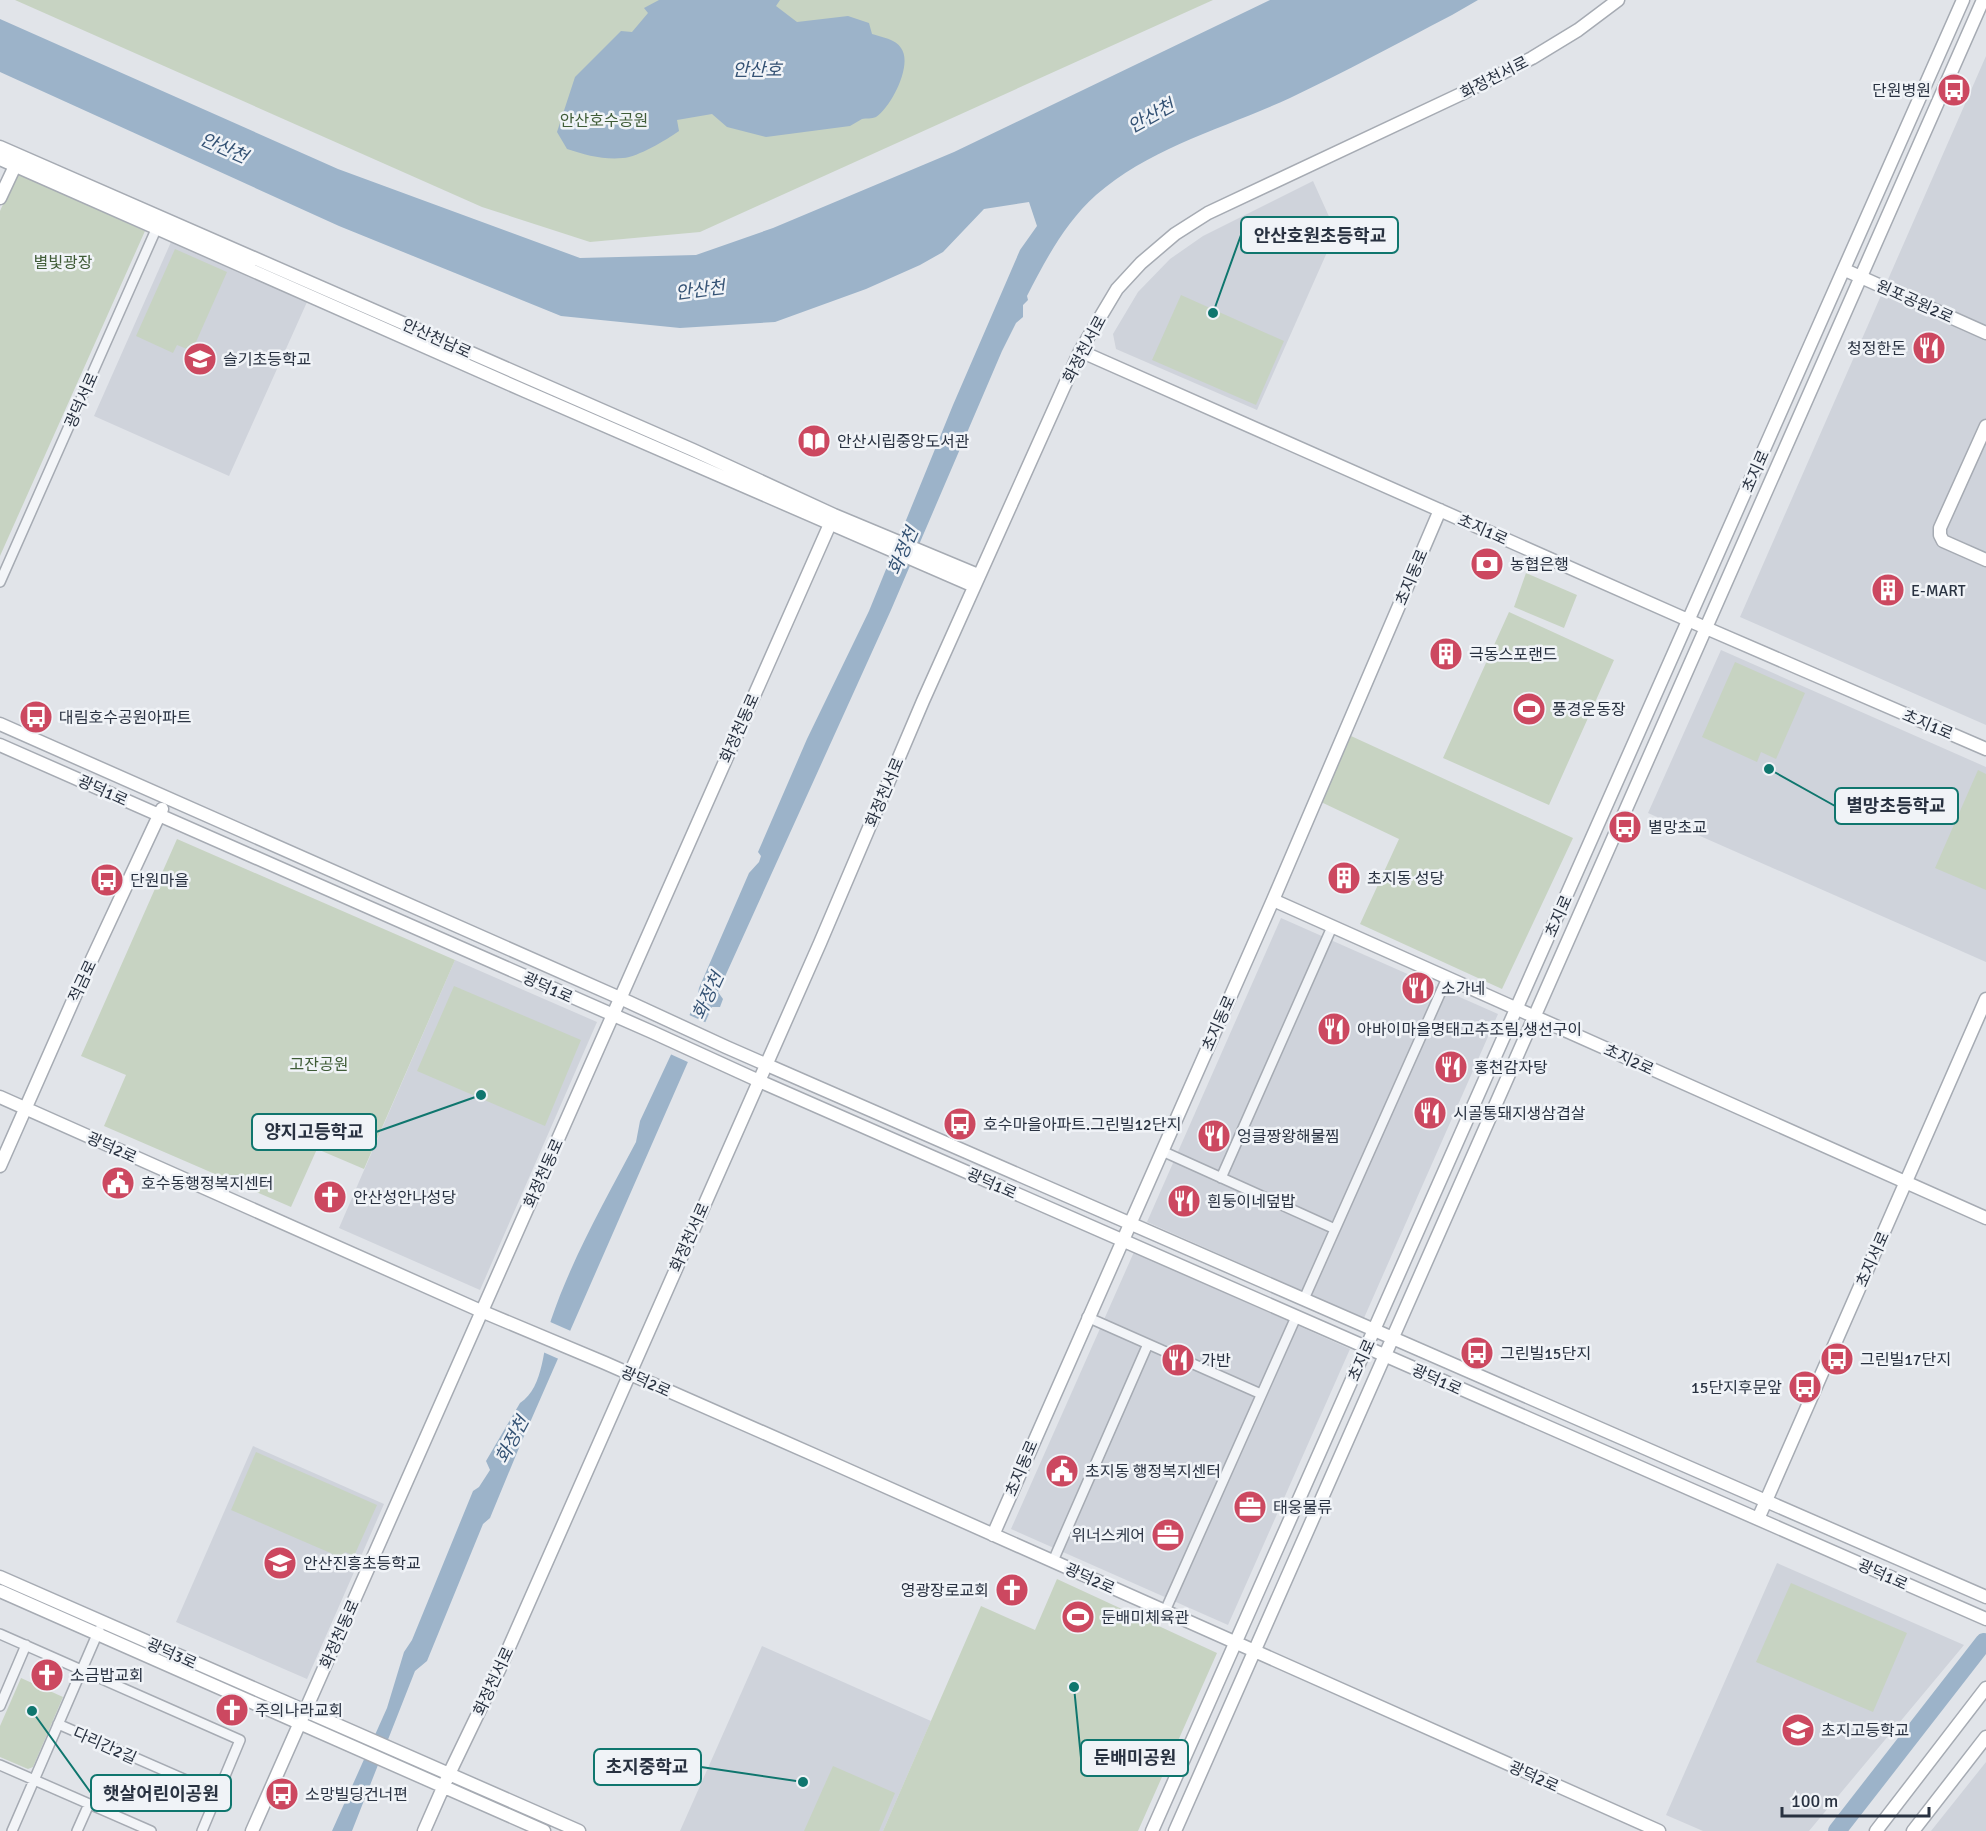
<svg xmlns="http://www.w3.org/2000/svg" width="1986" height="1831" viewBox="0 0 1986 1831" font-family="Signika,'Noto Sans KR',sans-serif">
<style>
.built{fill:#cfd3db}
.green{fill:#c7d3c2}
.water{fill:#9cb3c9}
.pier{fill:#e1e4e9}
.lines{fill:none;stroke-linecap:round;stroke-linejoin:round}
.river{stroke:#9cb3c9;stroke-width:18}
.street-casing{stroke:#a6abb3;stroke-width:12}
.secondary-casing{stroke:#a6abb3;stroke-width:15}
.street{stroke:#f3f5f8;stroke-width:9}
.secondary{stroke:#fff;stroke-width:12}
.labels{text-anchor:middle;stroke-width:5;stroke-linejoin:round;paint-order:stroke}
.street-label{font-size:16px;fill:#293241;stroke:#f0f3f7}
.poi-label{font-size:16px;fill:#293241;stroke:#f0f3f7;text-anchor:start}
.park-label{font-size:16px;fill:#3f5c37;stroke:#f0f3f7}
.water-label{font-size:18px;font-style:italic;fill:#345274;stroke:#f0f3f7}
.leader{fill:none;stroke:#0f766e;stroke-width:2}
.callout-dot{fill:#0f766e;stroke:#f0f3f7;stroke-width:2}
.callout{fill:#f0f3f7;stroke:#0f766e;stroke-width:2}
.callout-label{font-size:18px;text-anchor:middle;font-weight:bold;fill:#293241}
</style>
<rect width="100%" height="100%" fill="#e1e4e9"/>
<path class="built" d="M1986,56v669l-246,-108z
M1313,181l23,51 -79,178 -141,-61 -3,-15 25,-42 32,-33 33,-23z
M171,242l136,60 -78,174 -135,-60z
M1721,650l265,117v195l-338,-149z
M1281,918l217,96 -134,304 -217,-96z
M455,960l142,62 -117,268 -141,-62z
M1134,1252l216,97 -122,276 -217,-96z
M253,1446l131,58 -77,175 -131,-57z
M1777,1563l187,82 -155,186h-106l-37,-16z
M762,1646l169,75 -48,110h-203z
M1986,1762v69h-55z"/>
<path class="green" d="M15,0h1198l-513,232 -110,10 -108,-35z
M17,173l128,58 -145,325v-345z
M175,249l52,23 -35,79 -15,-6 -4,8 -37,-17z
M1181,295l103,46 -28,64 -104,-45z
M1526,573l51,22 -13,33 -50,-21z
M1509,612l105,48 -65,145 -106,-47z
M1735,662l70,31 -29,66 -15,-7 -4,10 -55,-25z
M1351,736l222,102 -71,151 -142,-65 39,-85 -78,-37z
M1978,770l8,4v116l-51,-22z
M177,839l278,121 -91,209 -47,-20 -26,58 -187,-81 22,-51 -45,-19z
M454,986l127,54 -36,86 -128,-55z
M256,1452l121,53 -23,51 -9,-4 -3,6 -111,-48z
M1057,1579l160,74 -79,178h-255l98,-225 54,24z
M1791,1583l116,50 -34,79 -117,-50z
M21,1678l42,19 -30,70 -5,2 -28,-12v-31z
M833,1766l62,27 -16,38h-75z"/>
<path class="water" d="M659,0h121l-4,6 21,16 51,-6 21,7 3,11c9,3 24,5 29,14 12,16 -9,58 -25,69 -4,2 -10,1 -14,2 -4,2 -8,5 -12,7l-84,11 -39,-10 -15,-13 -35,6 2,11c-13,9 -41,26 -56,27 -19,2 -38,-3 -56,-9l-10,-17 18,-55 46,-46 11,1 16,-19 -4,-5z
M1270,0h208l-26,15c-54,28 -107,57 -162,83 -65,30 -139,49 -194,97 -31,28 -50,64 -69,101l1,4 -5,5v12l-7,6 -14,28 -111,259 -173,382 5,7 -3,8h-8l-191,436 -31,75 -7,6 -56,137 -12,10 -63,160h-20l55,-123 17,-56 8,-12 61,-149 6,-4 11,-17 -4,-9 34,-58c25,-16 23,-59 31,-83 21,-62 55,-121 85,-178l4,-21 57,-122 2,-11 50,-115 10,-11 2,-6 -3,-4 49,-113 62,-128 84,-206 67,-155 17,-24 -8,-24 -45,7 -41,43 -23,13 -54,24 -91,33 -95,6 -119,-12 -222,-90 -339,-154v-53l338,150 242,89 116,-3 77,-27 181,-76z"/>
<path class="pier" d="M687,1014l20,9 -17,40 -22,-10z
M548,1321l25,11 -12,28 -18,-8z"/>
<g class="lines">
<path class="river" d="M1837,1831l147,-189"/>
<defs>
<path id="street" d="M0,582l158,-357
M1162,1151l173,78
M1221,1178l111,-251
M1304,1299l143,-321
M1087,1317l174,77
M1053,1561l95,-217
M1165,1611l131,-294
M0,1634l240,106 -38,91
M0,1706l26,-61
M58,1724l160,70
M0,1765l151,66
M12,1831l87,-201
M77,1831l12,-27"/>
<path id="secondary" d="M0,147l693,303 141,65 144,60
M0,159l525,232 449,195
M0,198l15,-32
M1845,270l141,63
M1080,351l626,277 280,121
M1986,426l-46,102v7l3,6 43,19
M0,724l620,274 106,49 1260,550
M0,745l652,287 105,48 1229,539
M1273,900l713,318
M0,1097l481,214 124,52 216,95 838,373
M0,1166l79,-179 83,-178
M1758,1519l228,-520
M993,1535l280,-635 167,-390
M0,1577l579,254
M0,1591l544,240
M252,1831l582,-1316
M424,1831l25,-57 50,-104 321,-727 103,-242 157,-350 37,-62 24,-26 34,-29 33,-21 253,-119 71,-36 46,-28 40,-30
M1152,1831l811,-1831
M1175,1831l808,-1831
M1876,1831l110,-143
M1913,1831l73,-94"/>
</defs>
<use href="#street" class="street-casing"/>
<use href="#secondary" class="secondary-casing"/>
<use href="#street" class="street"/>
<use href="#secondary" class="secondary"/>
</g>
<defs>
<symbol id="bus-disc" viewBox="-11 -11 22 22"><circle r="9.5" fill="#cc4860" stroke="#f0f3f7"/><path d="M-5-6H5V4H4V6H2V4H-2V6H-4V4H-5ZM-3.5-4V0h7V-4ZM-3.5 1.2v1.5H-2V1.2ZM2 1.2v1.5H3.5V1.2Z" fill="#fff"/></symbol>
<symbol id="restaurant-disc" viewBox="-11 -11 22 22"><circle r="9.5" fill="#cc4860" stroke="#f0f3f7"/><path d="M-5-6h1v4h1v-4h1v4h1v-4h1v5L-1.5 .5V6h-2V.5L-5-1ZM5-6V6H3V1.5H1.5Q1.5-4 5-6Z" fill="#fff"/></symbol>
<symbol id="school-disc" viewBox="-11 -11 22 22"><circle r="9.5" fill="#cc4860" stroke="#f0f3f7"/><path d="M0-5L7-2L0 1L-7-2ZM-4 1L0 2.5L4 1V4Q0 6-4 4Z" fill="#fff"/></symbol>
<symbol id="library-disc" viewBox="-11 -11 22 22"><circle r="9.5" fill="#cc4860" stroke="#f0f3f7"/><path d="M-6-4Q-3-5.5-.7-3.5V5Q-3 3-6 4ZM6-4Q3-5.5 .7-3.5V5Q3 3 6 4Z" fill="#fff"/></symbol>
<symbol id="bank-disc" viewBox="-11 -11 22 22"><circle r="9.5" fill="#cc4860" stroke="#f0f3f7"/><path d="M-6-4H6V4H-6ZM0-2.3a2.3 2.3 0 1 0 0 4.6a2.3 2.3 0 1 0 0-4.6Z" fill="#fff"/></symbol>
<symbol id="building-disc" viewBox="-11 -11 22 22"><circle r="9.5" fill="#cc4860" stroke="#f0f3f7"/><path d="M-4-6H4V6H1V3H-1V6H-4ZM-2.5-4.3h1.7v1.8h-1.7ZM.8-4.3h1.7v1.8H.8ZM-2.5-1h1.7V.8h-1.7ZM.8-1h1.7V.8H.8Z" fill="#fff"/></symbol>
<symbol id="stadium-disc" viewBox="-11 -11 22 22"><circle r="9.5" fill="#cc4860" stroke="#f0f3f7"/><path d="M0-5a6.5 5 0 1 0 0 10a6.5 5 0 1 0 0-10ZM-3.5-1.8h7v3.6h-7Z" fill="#fff"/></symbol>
<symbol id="civic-disc" viewBox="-11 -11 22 22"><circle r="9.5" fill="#cc4860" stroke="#f0f3f7"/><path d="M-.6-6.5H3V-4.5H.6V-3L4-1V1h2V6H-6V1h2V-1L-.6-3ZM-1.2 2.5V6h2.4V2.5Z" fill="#fff"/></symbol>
<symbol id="church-disc" viewBox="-11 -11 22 22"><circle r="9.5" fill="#cc4860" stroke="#f0f3f7"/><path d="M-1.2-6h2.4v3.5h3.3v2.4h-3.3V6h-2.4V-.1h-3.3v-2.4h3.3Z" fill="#fff"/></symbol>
<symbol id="office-disc" viewBox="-11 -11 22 22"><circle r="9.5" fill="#cc4860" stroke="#f0f3f7"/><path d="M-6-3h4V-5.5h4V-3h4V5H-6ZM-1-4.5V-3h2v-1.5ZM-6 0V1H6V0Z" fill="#fff"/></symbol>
</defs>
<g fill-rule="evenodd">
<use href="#bus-disc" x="1935" y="71" width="38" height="38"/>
<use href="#restaurant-disc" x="1910" y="329" width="38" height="38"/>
<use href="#school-disc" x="181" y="340" width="38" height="38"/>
<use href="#library-disc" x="795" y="422" width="38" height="38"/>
<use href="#bank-disc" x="1468" y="545" width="38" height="38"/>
<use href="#building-disc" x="1869" y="571" width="38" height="38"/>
<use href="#building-disc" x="1427" y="635" width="38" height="38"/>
<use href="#stadium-disc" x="1510" y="690" width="38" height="38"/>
<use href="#bus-disc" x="17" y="698" width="38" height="38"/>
<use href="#bus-disc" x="1606" y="808" width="38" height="38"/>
<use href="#building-disc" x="1325" y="859" width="38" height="38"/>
<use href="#bus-disc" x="88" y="861" width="38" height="38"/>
<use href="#restaurant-disc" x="1399" y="969" width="38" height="38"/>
<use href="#restaurant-disc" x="1315" y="1010" width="38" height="38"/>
<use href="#restaurant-disc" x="1432" y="1048" width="38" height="38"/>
<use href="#restaurant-disc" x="1411" y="1094" width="38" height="38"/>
<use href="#bus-disc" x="941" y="1105" width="38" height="38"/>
<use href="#restaurant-disc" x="1195" y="1117" width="38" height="38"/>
<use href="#civic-disc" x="99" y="1164" width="38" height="38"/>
<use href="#church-disc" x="311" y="1178" width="38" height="38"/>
<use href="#restaurant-disc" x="1165" y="1182" width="38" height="38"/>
<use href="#bus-disc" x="1458" y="1334" width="38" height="38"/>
<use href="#bus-disc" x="1818" y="1340" width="38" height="38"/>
<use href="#restaurant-disc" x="1159" y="1341" width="38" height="38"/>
<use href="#bus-disc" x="1786" y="1368" width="38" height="38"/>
<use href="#civic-disc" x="1043" y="1452" width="38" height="38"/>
<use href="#office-disc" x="1231" y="1488" width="38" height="38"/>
<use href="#office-disc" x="1149" y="1516" width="38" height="38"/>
<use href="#school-disc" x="261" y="1544" width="38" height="38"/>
<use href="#church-disc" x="993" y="1571" width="38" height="38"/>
<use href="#stadium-disc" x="1059" y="1598" width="38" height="38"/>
<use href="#church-disc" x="28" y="1656" width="38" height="38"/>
<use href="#church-disc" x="213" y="1691" width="38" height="38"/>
<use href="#school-disc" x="1779" y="1711" width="38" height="38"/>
<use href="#bus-disc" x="263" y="1775" width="38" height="38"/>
</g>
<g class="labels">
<g class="street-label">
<text transform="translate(1494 77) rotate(-27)" y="6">화정천서로</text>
<text transform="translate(1915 301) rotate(24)" y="6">원포공원2로</text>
<text transform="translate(437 338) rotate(24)" y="6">안산천남로</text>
<text transform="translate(1084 349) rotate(-62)" y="6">화정천서로</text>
<text transform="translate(81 400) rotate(-66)" y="6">광덕서로</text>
<text transform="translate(1755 471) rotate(-66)" y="6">초지로</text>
<text transform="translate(1483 529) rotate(24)" y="6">초지1로</text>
<text transform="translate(1411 577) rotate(-67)" y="6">초지동로</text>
<text transform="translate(1928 724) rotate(23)" y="6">초지1로</text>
<text transform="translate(739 728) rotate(-66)" y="6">화정천동로</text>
<text transform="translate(103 790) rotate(24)" y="6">광덕1로</text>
<text transform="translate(884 792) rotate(-67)" y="6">화정천서로</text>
<text transform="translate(1558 916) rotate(-66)" y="6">초지로</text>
<text transform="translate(82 981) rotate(-65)" y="6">적금로</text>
<text transform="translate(548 987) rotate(24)" y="6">광덕1로</text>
<text transform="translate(1218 1023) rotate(-66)" y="6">초지동로</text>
<text transform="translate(1629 1059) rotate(24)" y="6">초지2로</text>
<text transform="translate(112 1147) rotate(24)" y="6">광덕2로</text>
<text transform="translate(543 1173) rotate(-66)" y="6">화정천동로</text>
<text transform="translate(992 1183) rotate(24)" y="6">광덕1로</text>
<text transform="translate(689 1237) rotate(-66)" y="6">화정천서로</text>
<text transform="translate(1872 1259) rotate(-66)" y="6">초지서로</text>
<text transform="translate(1361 1360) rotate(-66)" y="6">초지로</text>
<text transform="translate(1437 1379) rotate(24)" y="6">광덕1로</text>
<text transform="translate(646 1381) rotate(24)" y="6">광덕2로</text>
<text transform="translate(1021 1468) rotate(-67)" y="6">초지동로</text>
<text transform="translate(1883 1574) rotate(24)" y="6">광덕1로</text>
<text transform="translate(1090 1578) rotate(24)" y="6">광덕2로</text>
<text transform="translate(339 1634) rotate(-66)" y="6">화정천동로</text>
<text transform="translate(172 1653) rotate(24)" y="6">광덕3로</text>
<text transform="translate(493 1681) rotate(-65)" y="6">화정천서로</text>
<text transform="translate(105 1745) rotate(24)" y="6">다리간2길</text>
<text transform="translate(1534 1776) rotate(24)" y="6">광덕2로</text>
</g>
<g class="poi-label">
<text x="1931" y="96" text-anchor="end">단원병원</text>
<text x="1906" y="354" text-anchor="end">청정한돈</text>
<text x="223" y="365">슬기초등학교</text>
<text x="837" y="447">안산시립중앙도서관</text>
<text x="1510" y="570">농협은행</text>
<text x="1911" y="596">E-MART</text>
<text x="1469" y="660">극동스포랜드</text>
<text x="1552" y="715">풍경운동장</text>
<text x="59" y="723">대림호수공원아파트</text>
<text x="1648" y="833">별망초교</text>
<text x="1367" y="884">초지동 성당</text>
<text x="130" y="886">단원마을</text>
<text x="1441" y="994">소가네</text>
<text x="1357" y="1035">아바이마을명태고추조림,생선구이</text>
<text x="1474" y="1073">홍천감자탕</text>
<text x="1453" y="1119">시골통돼지생삼겹살</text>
<text x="983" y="1130">호수마을아파트.그린빌12단지</text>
<text x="1237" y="1142">엉클짱왕해물찜</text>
<text x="141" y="1189">호수동행정복지센터</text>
<text x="353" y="1203">안산성안나성당</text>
<text x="1207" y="1207">흰둥이네덮밥</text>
<text x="1500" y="1359">그린빌15단지</text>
<text x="1860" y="1365">그린빌17단지</text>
<text x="1201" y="1366">가반</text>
<text x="1782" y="1393" text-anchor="end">15단지후문앞</text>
<text x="1085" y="1477">초지동 행정복지센터</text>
<text x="1273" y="1513">태웅물류</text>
<text x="1145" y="1541" text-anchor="end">위너스케어</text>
<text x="303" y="1569">안산진흥초등학교</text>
<text x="989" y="1596" text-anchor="end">영광장로교회</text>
<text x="1101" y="1623">둔배미체육관</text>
<text x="70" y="1681">소금밥교회</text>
<text x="255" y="1716">주의나라교회</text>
<text x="1821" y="1736">초지고등학교</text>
<text x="305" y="1800">소망빌딩건너편</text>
</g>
<g class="park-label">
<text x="604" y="126">안산호수공원</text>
<text x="63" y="268">별빛광장</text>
<text x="319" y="1070">고잔공원</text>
</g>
<g class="water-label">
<text x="757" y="76">안산호</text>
<text transform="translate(1151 116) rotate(-29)" y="6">안산천</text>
<text transform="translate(224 148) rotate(24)" y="6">안산천</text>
<text transform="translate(700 290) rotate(-7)" y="6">안산천</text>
<text transform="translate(903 551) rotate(-66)" y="6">화정천</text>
<text transform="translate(708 996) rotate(-65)" y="6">화정천</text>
<text transform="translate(512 1440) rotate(-62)" y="6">화정천</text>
</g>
</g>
<path class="leader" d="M1213 313L1241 235M1769 769L1835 806M481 1095L376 1132M1074 1687L1081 1758M803 1782L701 1767M32 1711L91 1793"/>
<g class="callout-dot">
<circle cx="1213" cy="313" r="6"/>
<circle cx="1769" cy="769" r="6"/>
<circle cx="481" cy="1095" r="6"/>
<circle cx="1074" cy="1687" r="6"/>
<circle cx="803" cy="1782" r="6"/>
<circle cx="32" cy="1711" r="6"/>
</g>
<g class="callout">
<rect x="1241" y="217" width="157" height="36" rx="6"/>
<rect x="1835" y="788" width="123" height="36" rx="6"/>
<rect x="252" y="1114" width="124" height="36" rx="6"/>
<rect x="1081" y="1740" width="107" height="36" rx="6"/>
<rect x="594" y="1749" width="107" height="36" rx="6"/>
<rect x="91" y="1775" width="140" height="36" rx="6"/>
</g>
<g class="callout-label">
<text x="1320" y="242">안산호원초등학교</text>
<text x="1896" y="812">별망초등학교</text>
<text x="314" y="1138">양지고등학교</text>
<text x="1135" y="1764">둔배미공원</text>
<text x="647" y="1773">초지중학교</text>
<text x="161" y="1800">햇살어린이공원</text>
</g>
<path d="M1782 1807v9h147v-9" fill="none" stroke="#293241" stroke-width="3"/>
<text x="1791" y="1807" font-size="18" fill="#293241" stroke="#f0f3f7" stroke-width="4.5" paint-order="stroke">100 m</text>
</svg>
